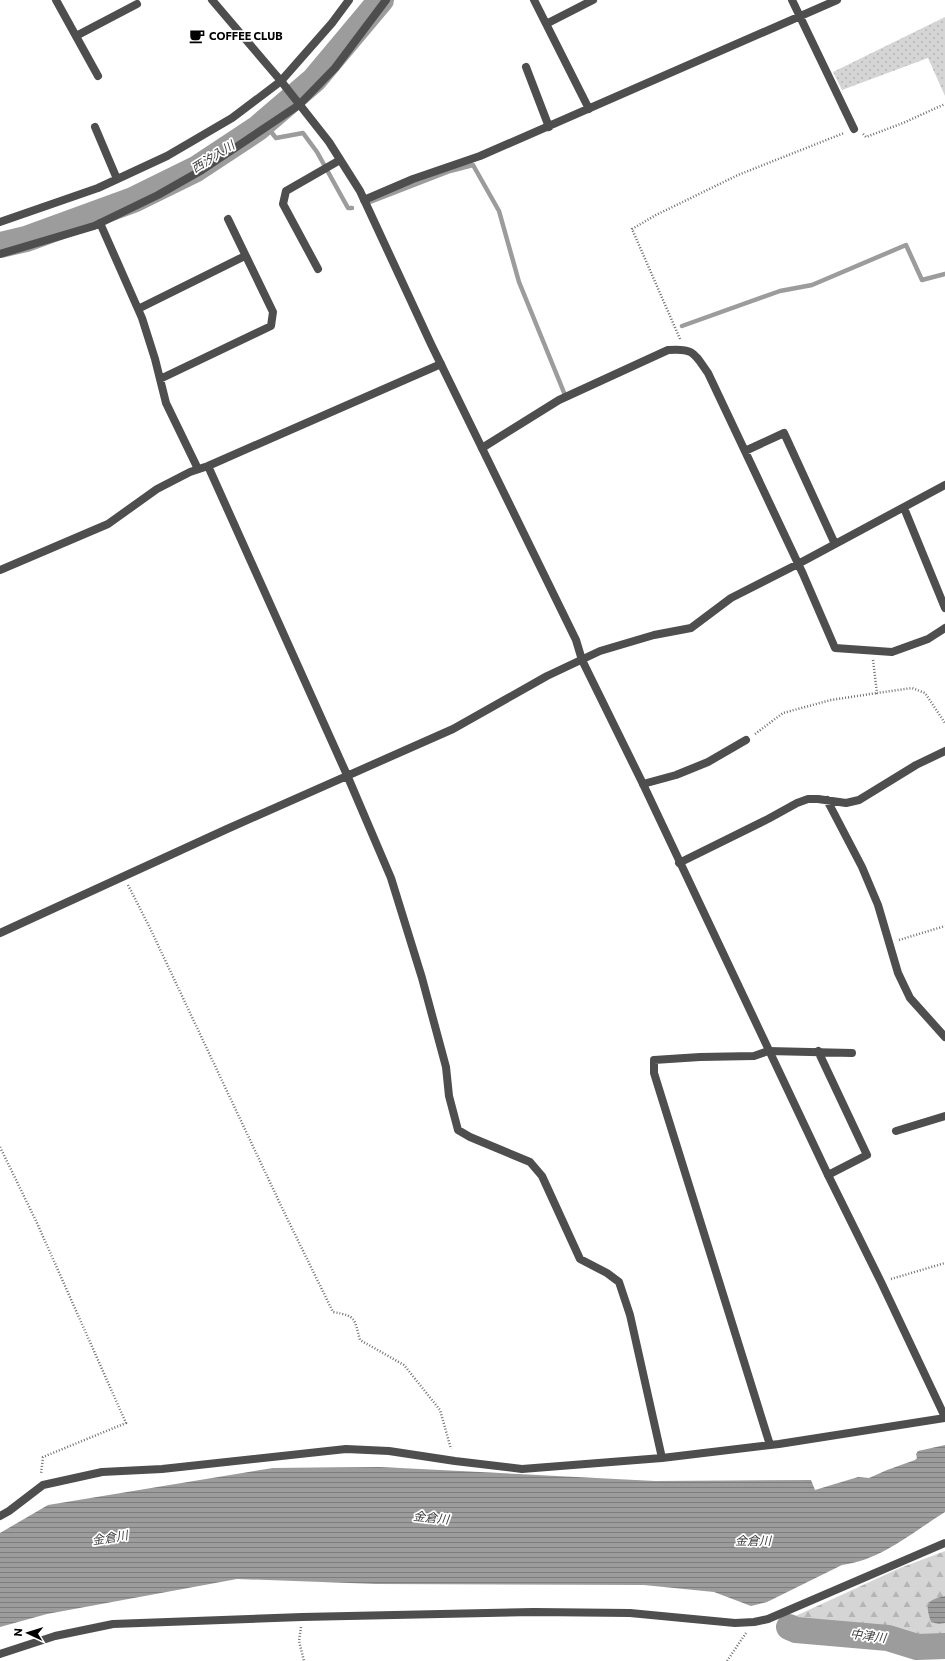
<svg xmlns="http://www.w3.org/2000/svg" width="945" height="1661" viewBox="0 0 945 1661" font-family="Commissioner,'Noto Sans JP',sans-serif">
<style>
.grass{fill:url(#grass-dots)}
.forest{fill:url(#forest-firs)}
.water{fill:url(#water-rules)}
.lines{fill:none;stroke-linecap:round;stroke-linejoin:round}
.stream{stroke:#9c9c9c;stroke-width:4.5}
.river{stroke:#9c9c9c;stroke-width:26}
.path{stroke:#707070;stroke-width:2.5;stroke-dasharray:1 2;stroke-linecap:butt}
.minor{stroke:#4e4e4e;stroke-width:8}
.tertiary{stroke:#4e4e4e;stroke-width:8}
.labels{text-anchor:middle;stroke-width:3.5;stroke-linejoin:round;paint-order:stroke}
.poi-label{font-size:11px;font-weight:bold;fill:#000;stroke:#fff;text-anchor:start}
.water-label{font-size:12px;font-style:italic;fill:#3d3d3d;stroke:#fff}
</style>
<defs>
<pattern id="grass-dots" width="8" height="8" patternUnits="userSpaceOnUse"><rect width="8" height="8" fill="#d5d5d5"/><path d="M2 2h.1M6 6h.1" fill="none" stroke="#b5b5b5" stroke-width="1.8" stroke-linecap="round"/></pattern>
<pattern id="forest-firs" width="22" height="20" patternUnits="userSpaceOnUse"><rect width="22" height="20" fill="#d5d5d5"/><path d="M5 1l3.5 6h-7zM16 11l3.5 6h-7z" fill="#b5b5b5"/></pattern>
<pattern id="water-rules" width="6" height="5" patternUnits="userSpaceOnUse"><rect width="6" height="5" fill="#9c9c9c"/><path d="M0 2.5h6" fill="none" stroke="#7d7d7d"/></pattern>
</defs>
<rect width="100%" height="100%" fill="#fff"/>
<path class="grass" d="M945,17v79l-17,-38 -86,32 -9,-18z"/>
<path class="forest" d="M945,1551v92l-36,-3 -20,-6 -94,-9 -6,-6 111,-51z"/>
<path class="water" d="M945,1445v67c-32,20 -64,48 -103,53l-75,37 -16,4 -37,-14 -70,-7 -268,-1 -139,-5 -190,35 -47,13v-94l48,-28 225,-37 107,-1 275,14 156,-1 4,10 43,-13 11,1 18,-8 28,-10 2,-2 -1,-4 2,-3z
M945,1596v27l-6,1 -8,-2c-6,-18 -5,-22 14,-26z"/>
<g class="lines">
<path class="stream" d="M272,133l4,5 27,-5 14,19 31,56h4
M370,202l80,-31 23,-6 26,46 20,71 46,113
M682,326l98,-35 32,-6 94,-40 16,35 23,-6"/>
<path class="river" d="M0,245l26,-6 107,-39 63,-31 62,-41 56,-48 67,-80
M789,1627l7,3 92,8 29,9 28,-1"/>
<path class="path" d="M863,134l3,3 37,-14 42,-19
M680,339l-48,-110 24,-14 82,-40 106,-42
M873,660l4,33 35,-5 13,5 20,30
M755,734l28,-21 48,-13 46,-7
M128,885l21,41 135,286 49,100c24,4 21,7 27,28l44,25 36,45 11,39
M899,940l46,-14
M0,1147l37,76 89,200 -83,34 -2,17
M891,1279l54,-16
M301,1627l-2,14 5,20
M727,1661l19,-28"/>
<path class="minor" d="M56,0l42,76
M534,0l55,109
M792,0l62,129
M546,24l47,-24
M76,36l61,-32
M526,67l23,60
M95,127l22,52
M364,200l49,-21 67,-23 357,-156
M0,222l98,-34 69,-32 65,-38 49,-37 51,-58 17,-23
M100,223l42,95 13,41 11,44 32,66
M0,254l94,-28 64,-31 44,-25 97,-65 36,-37 51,-68
M318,269l-35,-65 3,-13 54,-31
M138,309l107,-53
M160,379l111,-53 2,-14 -45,-93
M482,448l77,-48 109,-50c26,-2 26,3 40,23l95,201 32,74 57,4 36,-13 17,-11
M745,451l39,-18 51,111
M208,466l139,309 44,103 31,100 24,89 3,29 9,34 12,7 60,25 12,14 38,83 27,14 12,9 11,33 32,143
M904,508l41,100
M0,570l108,-46 49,-35 33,-17 18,-6 233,-102
M643,784l33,-9 32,-13 38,-22
M827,800l35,67 16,38 20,68 12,25 35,39
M679,863l89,-44 29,-16 11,-4h10l28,4 13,-3 57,-35 29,-14
M0,933l227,-104 226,-100 94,-53 53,-25 54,-16 37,-7 40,-30 67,-34 147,-79
M818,1051l49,104 -39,20
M896,1131l49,-15
M770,1445l-116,-372v-13l46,-3 54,-1 14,-5 84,2
M0,1516l9,-5 34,-26 59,-13 60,-3 184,-20 43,2 66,10 67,8 140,-11 117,-14 166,-26"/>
<path class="tertiary" d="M212,0l69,81 48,61 31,49 71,153 145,296 6,20 61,124 185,391 53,107 64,135
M0,1654l55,-18 58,-12 189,-7 232,-5 96,1 105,10 19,-1 14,-3 177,-76"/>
</g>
<defs>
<symbol id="cafe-bare" viewBox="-9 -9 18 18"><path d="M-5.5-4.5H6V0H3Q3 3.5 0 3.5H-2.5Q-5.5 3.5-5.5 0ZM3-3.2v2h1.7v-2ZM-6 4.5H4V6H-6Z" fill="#000" stroke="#fff" stroke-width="2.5" paint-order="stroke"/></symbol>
</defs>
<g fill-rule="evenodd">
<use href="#cafe-bare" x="186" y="25" width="22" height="22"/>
</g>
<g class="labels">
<g class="poi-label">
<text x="209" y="40">COFFEE CLUB</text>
</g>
<g class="water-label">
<text transform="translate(213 157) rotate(-32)" y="4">西汐入川</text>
<text transform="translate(431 1518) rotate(6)" y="4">金倉川</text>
<text transform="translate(110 1538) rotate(-9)" y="4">金倉川</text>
<text x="753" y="1545">金倉川</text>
<text transform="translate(868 1636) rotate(7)" y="4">中津川</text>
</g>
</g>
<g transform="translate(28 1633) rotate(274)" stroke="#ffffff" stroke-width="3" paint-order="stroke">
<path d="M0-3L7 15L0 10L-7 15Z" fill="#000000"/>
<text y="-6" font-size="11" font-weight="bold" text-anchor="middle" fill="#000000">N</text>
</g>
</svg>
